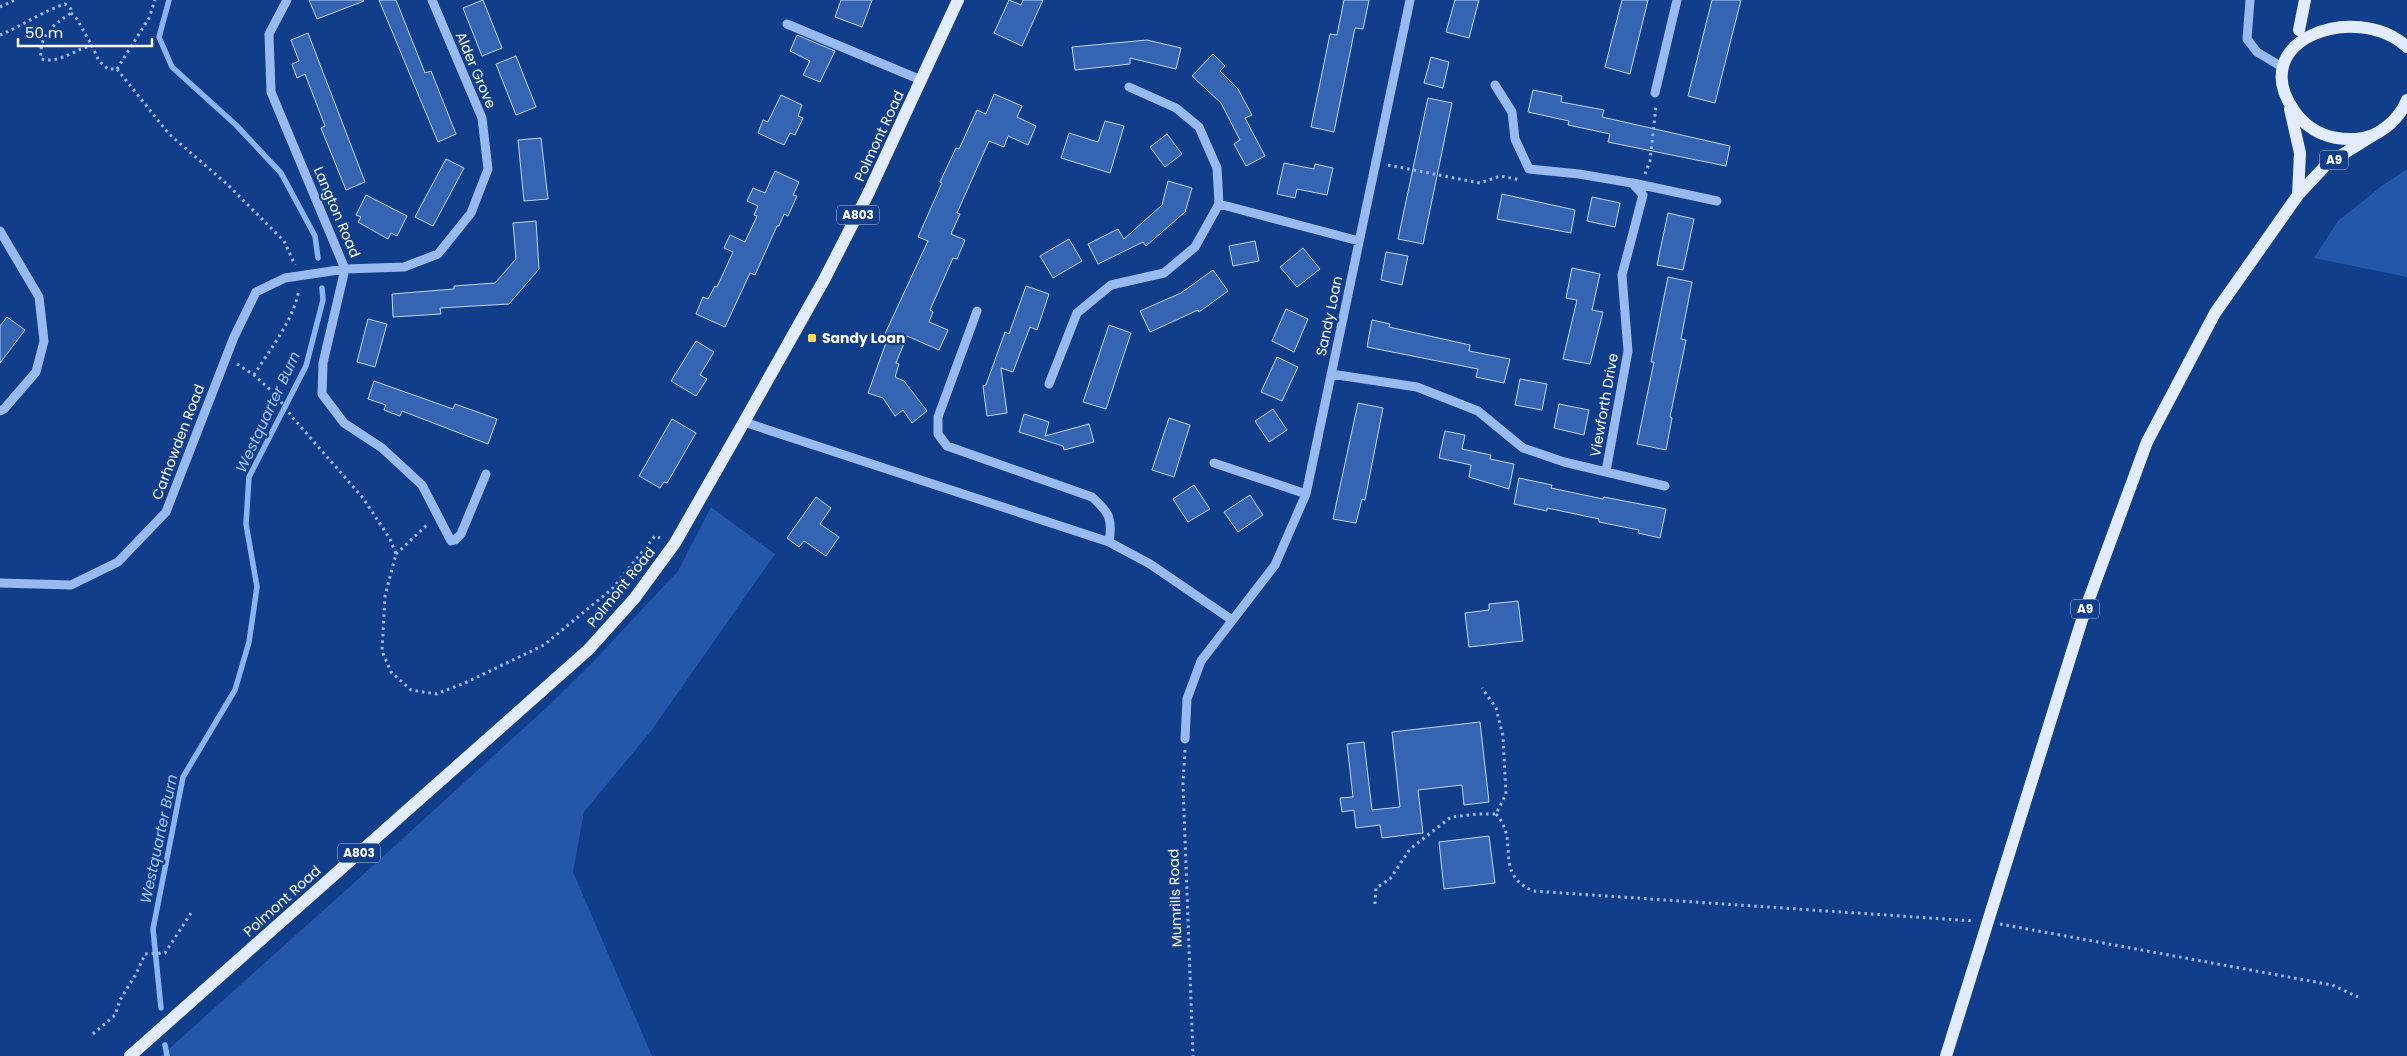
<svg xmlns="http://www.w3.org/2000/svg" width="2407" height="1056" viewBox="0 0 2407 1056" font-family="Poppins,sans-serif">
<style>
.green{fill:#2357aa}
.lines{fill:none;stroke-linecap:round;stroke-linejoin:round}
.stream{stroke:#89b4f5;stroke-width:5.5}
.building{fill:#3565b2;stroke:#bfd7fd}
.path{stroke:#98baf1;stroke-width:3;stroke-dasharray:2.5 4;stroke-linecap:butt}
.minor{stroke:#98baf1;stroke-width:9}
.major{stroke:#e2ebff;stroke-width:12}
.poi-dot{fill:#ffda58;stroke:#113e8b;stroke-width:2}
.labels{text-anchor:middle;stroke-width:4.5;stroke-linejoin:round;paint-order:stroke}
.shield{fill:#113e8b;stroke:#b8c5dc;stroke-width:1}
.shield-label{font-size:12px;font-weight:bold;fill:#fff}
.street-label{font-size:14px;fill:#fff;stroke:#113e8b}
.poi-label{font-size:14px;font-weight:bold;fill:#fff;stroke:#113e8b;text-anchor:start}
.water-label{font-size:15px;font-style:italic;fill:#a3c5f9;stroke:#113e8b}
</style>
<rect width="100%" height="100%" fill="#113e8b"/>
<path class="green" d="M2407,169v108l-93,-19 24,-37 45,-36z
M711,507l64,47 -124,177 -67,81 -11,60 79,184h-491l194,-174 191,-174 46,-45 86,-92z"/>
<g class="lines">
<path class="stream" d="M169,0l-10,37 13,30 64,58 45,48 34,63 3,22
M161,1008l-8,-79 30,-152 52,-87 14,-48 8,-55 -11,-63 3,-47 57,-111 17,-66 -1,-12
M165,1045l2,11"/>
</g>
<path class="building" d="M309,0h54l1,1 -47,18z
M379,0h17l29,73 6,-2 25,63 -18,8z
M483,0l19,48 -20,8 -19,-48z
M841,0h31l-10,27 -27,-10z
M1009,0l12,5 2,-5h20l-21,46 -28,-13z
M1344,0h25l-6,29 -8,-1 -21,104 -23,-5 19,-93 7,1z
M1455,0h24l-10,38 -23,-6z
M1622,0h26l-18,74 -25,-7z
M1712,0h29l-26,103 -27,-7z
M308,33l57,149 -19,8 -25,-62 4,-2 -20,-52 -8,4 -5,-14 7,-3 -8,-21z
M797,35l38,16 -15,31 -17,-7 7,-14 -20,-10z
M1147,40l34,8 -5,21 -46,-11v6l-55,6 -3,-23z
M1213,54l12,12 -5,5 18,18 14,26 -7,3 20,38 -19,10 -12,-22 6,-4 -19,-37 -29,-27z
M516,56l20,51 -20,8 -20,-51z
M1431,57l18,5 -6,26 -19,-5z
M1533,90l29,6 -1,6 43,8 -2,7 128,29 -4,20 -118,-24 2,-8 -42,-9 1,-4 -41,-9z
M994,94l28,12 -5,11 19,9 -8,19 -20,-9 -4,11 -15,-6 -32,72 3,1 -9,20 14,6 -8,19 -4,-1 -23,52 3,2 -4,10 19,8 -9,20 -32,-14 -11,27 3,1 -4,13 9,4 23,30 -15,12 -9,-13 -8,6 -12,-18 -15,-5 20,-56 -4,-1 44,-95 -10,-4 24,-54 -2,-1 16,-34 3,1 18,-39 9,4z
M781,95l21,10 -4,11 5,2 -8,17 -5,-2 -6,12 -26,-12 5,-13 5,2z
M1428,98l24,5 -29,141 -25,-5z
M1105,121l19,5 -14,47 -49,-15 8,-25 29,9z
M1167,134l15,20 -17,13 -15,-20z
M541,138l7,61 -24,2 -6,-61z
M446,159l18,9 -31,58 -18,-9z
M1284,163l30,6 1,-5 18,4 -6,27 -30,-6 -2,9 -18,-4z
M775,171l24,11 -6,13 4,1 -9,20 -4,-2 -5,12h-2l-22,49 -5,-2 -25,54 -29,-13 7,-17 5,2 7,-13 2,1 16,-35 -9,-4 6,-13 15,7 12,-26 -3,-1 4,-9 -11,-5 6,-13 12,5z
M1168,181l24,7 -7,24 -39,34 -3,-4 -45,22 -10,-20 30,-15 6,10 38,-34z
M1502,194l73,16 -4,23 -74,-14z
M366,195l41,21 -10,20 -6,-3 -3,6 -30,-17 3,-5 -5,-2z
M1592,197l28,6 -5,24 -28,-6z
M1668,213l26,6 -11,51 -26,-5z
M536,221l3,48 -30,35 -69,4 1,6 -48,3 -1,-23 62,-5v-3l41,-3 21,-24 -3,-36z
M1069,239l13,22 -29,17 -13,-22z
M1255,241l4,20 -26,5 -4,-20z
M1303,248l17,21 -23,18 -17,-20z
M1386,252l22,4 -6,29 -21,-5z
M1572,268l28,6 -8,36 11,2 -13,52 -27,-5 14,-59 -11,-2z
M1213,270l15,21 -29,21 -1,-2 -48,22 -10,-21 41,-18z
M1668,277l24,5 -11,57 5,1 -16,77 2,1 -6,32 -29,-6 17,-82h-3z
M1026,286l23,8 -12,36 -7,-3 -17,45 -12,-4 6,45 -20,3 -4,-30 3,-1 19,-53 4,2z
M1286,309l22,10 -14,33 -22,-11z
M7,317l18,13 -25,33v-37z
M368,319l19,5 -12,43 -18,-5z
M1372,320l18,4 -1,3 81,18 -1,6 41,8 -6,24 -28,-6 2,-8 -111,-22z
M1109,325l22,8 -25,76 -23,-7z
M696,341l18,11 -14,23 7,4 -11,17 -25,-15z
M1277,357l21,10 -16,34 -21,-9z
M1520,379l27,5 -5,26 -27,-5z
M374,381l79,28 2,-5 42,15 -9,25 -86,-33 -2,5 -16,-6 2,-5 -18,-6z
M1358,403l25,5 -18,92 -3,-1 -6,24 -23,-4z
M1559,404l30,6 -5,25 -30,-7z
M1273,409l14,21 -18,12 -14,-21z
M1024,414l25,8 -4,14 44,-12 5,18 -30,8 -1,-4 -44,-14z
M1169,418l21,7 -16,52 -22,-7z
M672,419l24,14 -29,50 -3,-1 -4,6 -21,-12z
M1445,431l20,4 -3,14 29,6 -1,4 24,5 -5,25 -40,-12 2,-12 -32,-7z
M1519,478l33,7 -1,3 52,11 1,-2 62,12 -6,29 -22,-5 1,-3 -40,-8v-3l-52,-11v3l-33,-7z
M1194,485l16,24 -22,13 -15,-23z
M1250,495l13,20 -25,17 -14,-20z
M816,497l15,11 -11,16 19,13 -13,19 -22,-15 -5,6 -12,-9z
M1518,601l5,40 -54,6 -4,-34 24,-3v-6z
M1480,722l9,80 -25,3 -2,-20 -44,5 5,43 -41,5 -2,-13 -24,3 -2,-18 -12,2 -2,-14 13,-1 -6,-53 17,-2 8,68 28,-3 -8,-75z
M1489,836l6,47 -51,6 -5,-47z"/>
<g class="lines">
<path class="path" d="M0,7l15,-7
M71,13l6,6 15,27
M0,35c22,-9 43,-24 65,-31l6,5v4c-19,13 -32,22 -30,46 19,5 33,-10 51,-13l7,15 9,8h9
M117,69l52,65 59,51 56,56 11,24
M117,69l32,-51 6,-18
M1388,165l92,18 20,-7 21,4
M1645,174l5,-13 6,-55
M237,364l17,11 22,20 17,23 70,80 27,41 6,15 -11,42 -3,55 9,21 20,18 25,4 29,-11 79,-38 69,-57 42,-52 5,2
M254,375c16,-26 40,-55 45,-86
M396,554l33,-31
M1185,750l-2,34 10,272
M1496,814c25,28 -4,58 37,77l441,30
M1375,904l1,-16 14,-9 20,-30 41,-32 26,-3h19l10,-20 -3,-58 -7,-28 -14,-20
M2000,924l332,61 26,12
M93,1034l22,-19 5,-15 16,-26 9,-20 20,-1 28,-43"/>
<path class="minor" d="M287,0l-18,34 2,58 74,177 -22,94 -1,31 22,29 38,25 40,37 29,56 4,-1 6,-6 25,-60
M2250,0l-3,39 10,13 25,15
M787,24l134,56
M1495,85l17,27 3,27 14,30 50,5 53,9 11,12 -21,80 6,76 -22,120
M1655,93l22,-93
M1633,183l84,18
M1219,204l140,37
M0,231l39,66 5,44 -8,31 -32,37 -4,2
M977,311l-39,106v17l9,12 145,51c17,15 21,22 17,45
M1331,374l86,13 61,24 45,37 41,14 101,24
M1049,384l28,-71 34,-28 53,-12 31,-26 24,-43 -2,-36 -18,-41 -23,-19 -47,-21
M744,422l365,120 41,22 82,56
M1214,463l92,31
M0,583l71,2 47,-23 48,-50 68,-175 22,-45 29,-14 60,-9 59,-2 34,-13 33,-41 17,-44 -6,-51 -50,-118
M1185,739l2,-40 14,-38 74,-96 31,-71 104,-494"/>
<path class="major" d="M2299,30l6,-30
M2407,47c-51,-47 -164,-7 -112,65 14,20 36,28 60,27 22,0 44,-19 52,-39
M2290,109l10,44 -2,42
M130,1056l458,-406 46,-51 41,-56 69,-121 80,-142 44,-86 90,-194
M1946,1056l139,-446 62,-168 68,-129 83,-118 29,-31 50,-31"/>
</g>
<rect class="poi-dot" x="807" y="333" width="10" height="10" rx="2.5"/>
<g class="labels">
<g class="shield">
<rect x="2320" y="150.5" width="28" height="19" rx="4"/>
<rect x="837" y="205.5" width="42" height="19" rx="4"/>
<rect x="2071" y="599.5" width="28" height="19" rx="4"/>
<rect x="338" y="843.5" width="42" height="19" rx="4"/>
</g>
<g class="shield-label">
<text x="2334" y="164">A9</text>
<text x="858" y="219">A803</text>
<text x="2085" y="613">A9</text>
<text x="359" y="857">A803</text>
</g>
<g class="street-label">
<text transform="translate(476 70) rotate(67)" y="5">Alder Grove</text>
<text transform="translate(879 136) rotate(-65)" y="5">Polmont Road</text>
<text transform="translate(337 212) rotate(67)" y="5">Langton Road</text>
<text transform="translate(1329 316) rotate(-78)" y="5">Sandy Loan</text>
<text transform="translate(1604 405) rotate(-80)" y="5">Viewforth Drive</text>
<text transform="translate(178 442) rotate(-69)" y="5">Carhowden Road</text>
<text transform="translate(621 587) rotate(-51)" y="5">Polmont Road</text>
<text transform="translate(1175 898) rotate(-92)" y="5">Mumrills Road</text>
<text transform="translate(282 901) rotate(-42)" y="5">Polmont Road</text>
</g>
<g class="poi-label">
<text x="822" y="343">Sandy Loan</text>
</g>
<g class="water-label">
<text transform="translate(268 412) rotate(-65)" y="5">Westquarter Burn</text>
<text transform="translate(159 839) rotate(-78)" y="5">Westquarter Burn</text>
</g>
</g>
<path d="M18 38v8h134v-8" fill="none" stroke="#ffffff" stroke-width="2.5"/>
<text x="25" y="38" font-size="15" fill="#ffffff" stroke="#113e8b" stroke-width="4" paint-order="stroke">50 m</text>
</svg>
